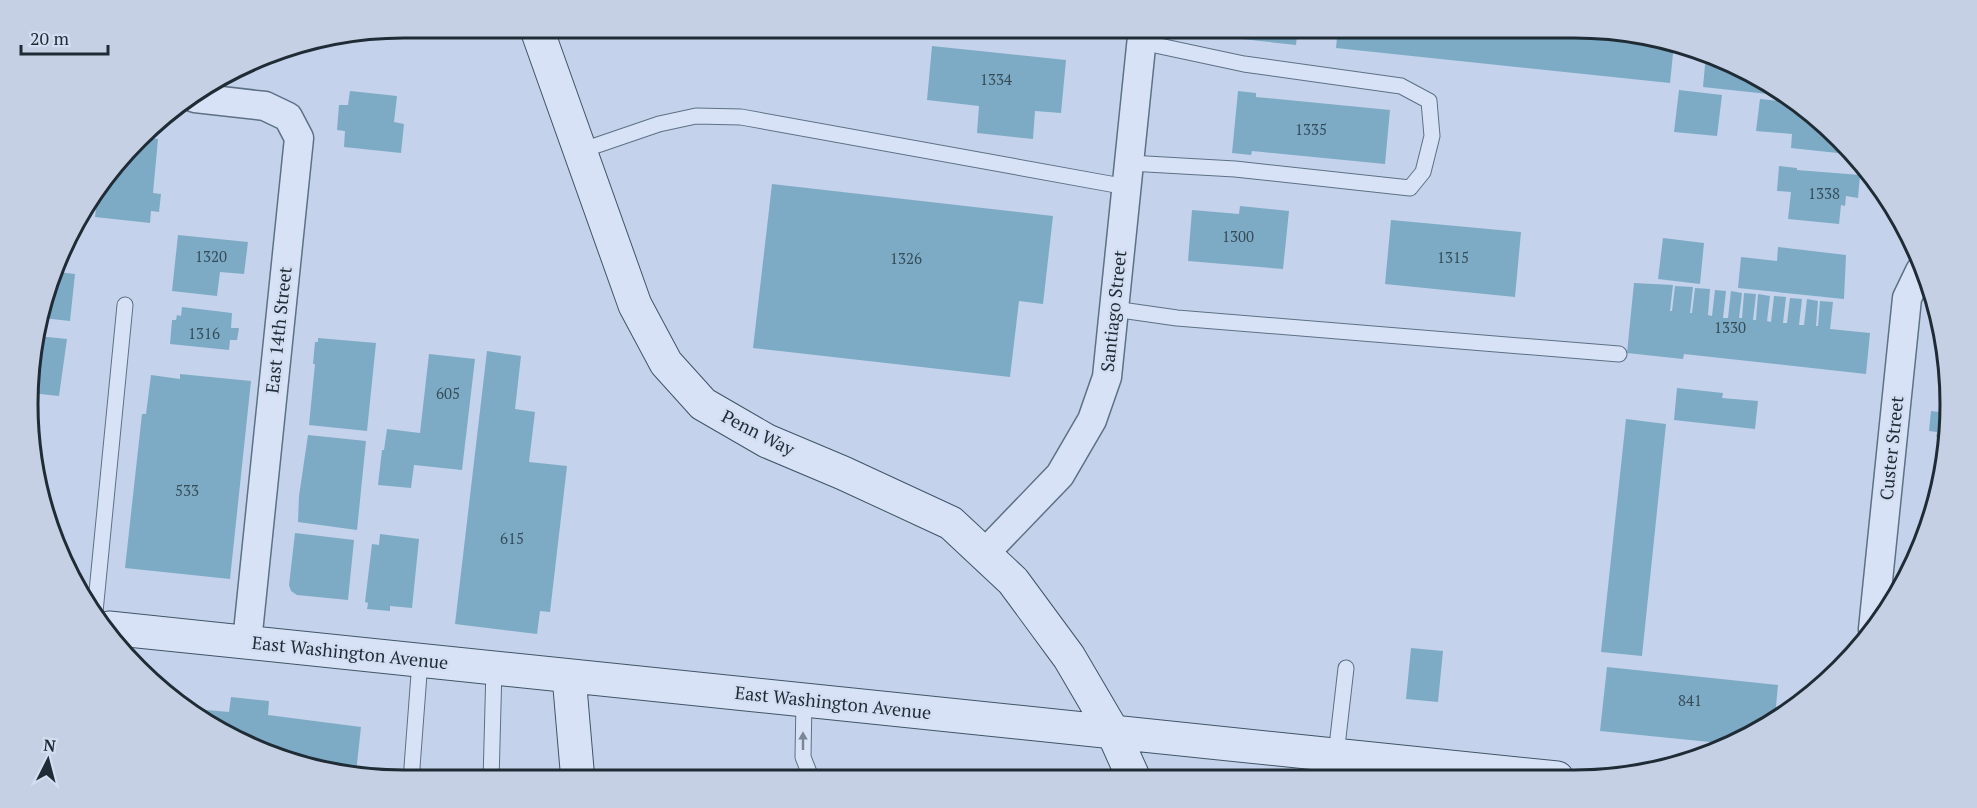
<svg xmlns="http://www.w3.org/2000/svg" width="1977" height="808" viewBox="0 0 1977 808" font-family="'PT Serif',serif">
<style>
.building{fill:#7dabc6}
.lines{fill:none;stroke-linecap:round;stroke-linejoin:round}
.lane-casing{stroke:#5c7184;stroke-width:17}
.street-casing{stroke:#5c7184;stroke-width:31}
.secondary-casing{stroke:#3f5566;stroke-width:35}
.lane{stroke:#d7e2f6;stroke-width:15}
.street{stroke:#d7e2f6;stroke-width:28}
.secondary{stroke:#d7e2f6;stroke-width:33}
.oneway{fill:#7b8796}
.labels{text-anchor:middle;stroke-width:5;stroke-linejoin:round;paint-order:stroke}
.number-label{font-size:15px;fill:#364c59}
.street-label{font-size:18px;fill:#1f2c35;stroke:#d4def3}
.rim{fill:none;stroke:#1f2c35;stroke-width:3}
</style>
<rect width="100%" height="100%" fill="#c5d2eb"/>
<path class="building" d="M1215,27h83l-2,18 -82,-9z
M1338,27h235l101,17 -4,39 -334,-35z
M932,46l134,14 -5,53 -26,-2 -2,28 -56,-6 2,-27 -52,-6z
M1706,54l71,41 -74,-8z
M1679,90l43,5 -5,41 -43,-4z
M350,91l47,5 -3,26 10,2 -3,29 -57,-6 1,-16 -8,-1 2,-25h9z
M1238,91l18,2v4l134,13 -5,54 -133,-13 -1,4 -19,-2z
M1760,99l30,3 31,18 26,34 -56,-6 1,-14 -36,-3z
M142,137l16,2 -5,54 8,1 -2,18 -8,-1 -1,12 -55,-6 3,-26z
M1779,166l18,2v2l63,5 -2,23 -12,-2 -1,10 -4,-1 -2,19 -51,-5 3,-27 -14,-1z
M772,184l281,32 -10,88 -24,-3 -9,76 -257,-29z
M1240,206l49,5 -6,58 -95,-8 4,-51 47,4z
M1391,220l130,12 -6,65 -130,-13z
M178,235l70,7 -4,32 -24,-2 -3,24 -45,-5z
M1663,238l41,5 -4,41 -42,-5z
M1778,247l68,8 -2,44 -106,-11 3,-31 36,4z
M58,272l17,2 -5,47 -27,-3z
M1634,283l39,2 -3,26h2l3,-25 18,1 -3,26h2l3,-25 15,1 -2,26 4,1 3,-26 11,1 -3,27h5l3,-27 11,2 -3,25h3l2,-25 12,1 -3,26h3l2,-26 12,2 -3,25 4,1 3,-26 12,1 -3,26h4l3,-25 12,1 -3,26h5l3,-26 11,2 -2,25h2l2,-25 13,1 -3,27 40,4 -4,41 -182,-20 -1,5 -56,-6z
M182,307l50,6 -1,15h8l-2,12h-7l-1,10 -59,-6 2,-24h4l1,-5 4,1z
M37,336l30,3 -8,57 -28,-3 -1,-39z
M318,338l58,5 -9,88 -58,-6 6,-61h-2l2,-22h3z
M487,351l34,5 -6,53 20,3 -6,50 38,4 -17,146 -10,-1 -3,23 -82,-10z
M429,354l46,5 -13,111 -48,-5 -3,23 -33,-3 4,-35h2l3,-21 33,4z
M180,374l71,7 -21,198 -105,-11 17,-154h4l5,-39 29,4z
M1677,388l46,5 -1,5 36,3 -3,28 -81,-9z
M1941,393l6,1 -5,43h-6l1,-5 -8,-1 2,-20 8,1z
M1626,419l40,5 -24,232 -41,-4z
M308,435l58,6 -9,89 -59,-8 1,-26z
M295,533l59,7 -6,60 -51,-5 -6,-4 -2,-6z
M380,534l39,5 -7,69 -22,-2v5l-23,-2 1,-6 -3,-1 7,-58 7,1z
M1411,648l32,3 -5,51 -32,-3z
M1607,667l171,18 -3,32 -45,27 -130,-13z
M231,697l38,4 -1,14 93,12 -5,46 -73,-12 -99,-53 45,4z"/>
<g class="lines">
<defs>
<path id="lane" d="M580,151l79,-27 37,-8 45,1 386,70
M1129,163l106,6 175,19 13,-16 9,-36 -3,-35 -28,-15 -157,-22 -103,-22
M1114,309l63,9 442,36
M95,612l30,-307
M804,700l-1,57 9,23
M1336,755l10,-87
M414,781l-2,-14 8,-106
M491,781l3,-113"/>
<path id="street" d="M195,98l70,8 23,11 11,21 -52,504
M984,554l76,-79 32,-55 15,-43 36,-350
M1873,629l34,-331 13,-27"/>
<path id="secondary" d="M536,27l99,278 31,58 37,41 64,37 76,32 108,50 62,58 56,76 44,75 21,47
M109,628l1448,150
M569,676l9,105"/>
</defs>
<use href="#lane" class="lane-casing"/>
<use href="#street" class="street-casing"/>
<use href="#secondary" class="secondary-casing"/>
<use href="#lane" class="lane"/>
<use href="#street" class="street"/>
<use href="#secondary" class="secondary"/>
</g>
<defs><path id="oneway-solid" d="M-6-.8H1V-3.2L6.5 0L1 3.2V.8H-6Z" transform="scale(1.5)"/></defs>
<use class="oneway" href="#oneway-solid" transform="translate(803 741) rotate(-90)"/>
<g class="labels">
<g class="number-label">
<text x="996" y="85">1334</text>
<text x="1311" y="135">1335</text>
<text x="1824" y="199">1338</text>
<text x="1238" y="242">1300</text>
<text x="211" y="262">1320</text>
<text x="1453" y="263">1315</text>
<text x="906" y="264">1326</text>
<text x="1730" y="333">1330</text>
<text x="204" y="339">1316</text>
<text x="448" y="399">605</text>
<text x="187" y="496">533</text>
<text x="512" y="544">615</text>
<text x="1690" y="706">841</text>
</g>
<g class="street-label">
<text transform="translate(1114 311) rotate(-84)" y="6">Santiago Street</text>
<text transform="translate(279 330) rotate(-84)" y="6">East 14th Street</text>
<text transform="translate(758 433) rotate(27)" y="6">Penn Way</text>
<text transform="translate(1892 448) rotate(-84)" y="6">Custer Street</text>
<text transform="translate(350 653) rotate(6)" y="6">East Washington Avenue</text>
<text transform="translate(833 703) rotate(6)" y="6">East Washington Avenue</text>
</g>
</g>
<path d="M0 0H1977V808H0ZM404 38H1574A366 366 0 0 1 1940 404V404A366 366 0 0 1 1574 770H404A366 366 0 0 1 38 404V404A366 366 0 0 1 404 38Z" fill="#c6d0e4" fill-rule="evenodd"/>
<path class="rim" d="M404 38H1574A366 366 0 0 1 1940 404V404A366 366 0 0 1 1574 770H404A366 366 0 0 1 38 404V404A366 366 0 0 1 404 38Z"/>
<g transform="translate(48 760) rotate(6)" stroke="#d4def3" stroke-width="4.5" paint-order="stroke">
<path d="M0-4.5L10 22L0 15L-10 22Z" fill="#1f2c35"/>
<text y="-9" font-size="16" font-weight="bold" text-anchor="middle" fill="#1f2c35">N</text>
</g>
<path d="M21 45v9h87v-9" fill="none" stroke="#1f2c35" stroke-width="3"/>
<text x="30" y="45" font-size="18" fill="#1f2c35" stroke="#d4def3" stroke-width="4.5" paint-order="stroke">20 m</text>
</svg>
